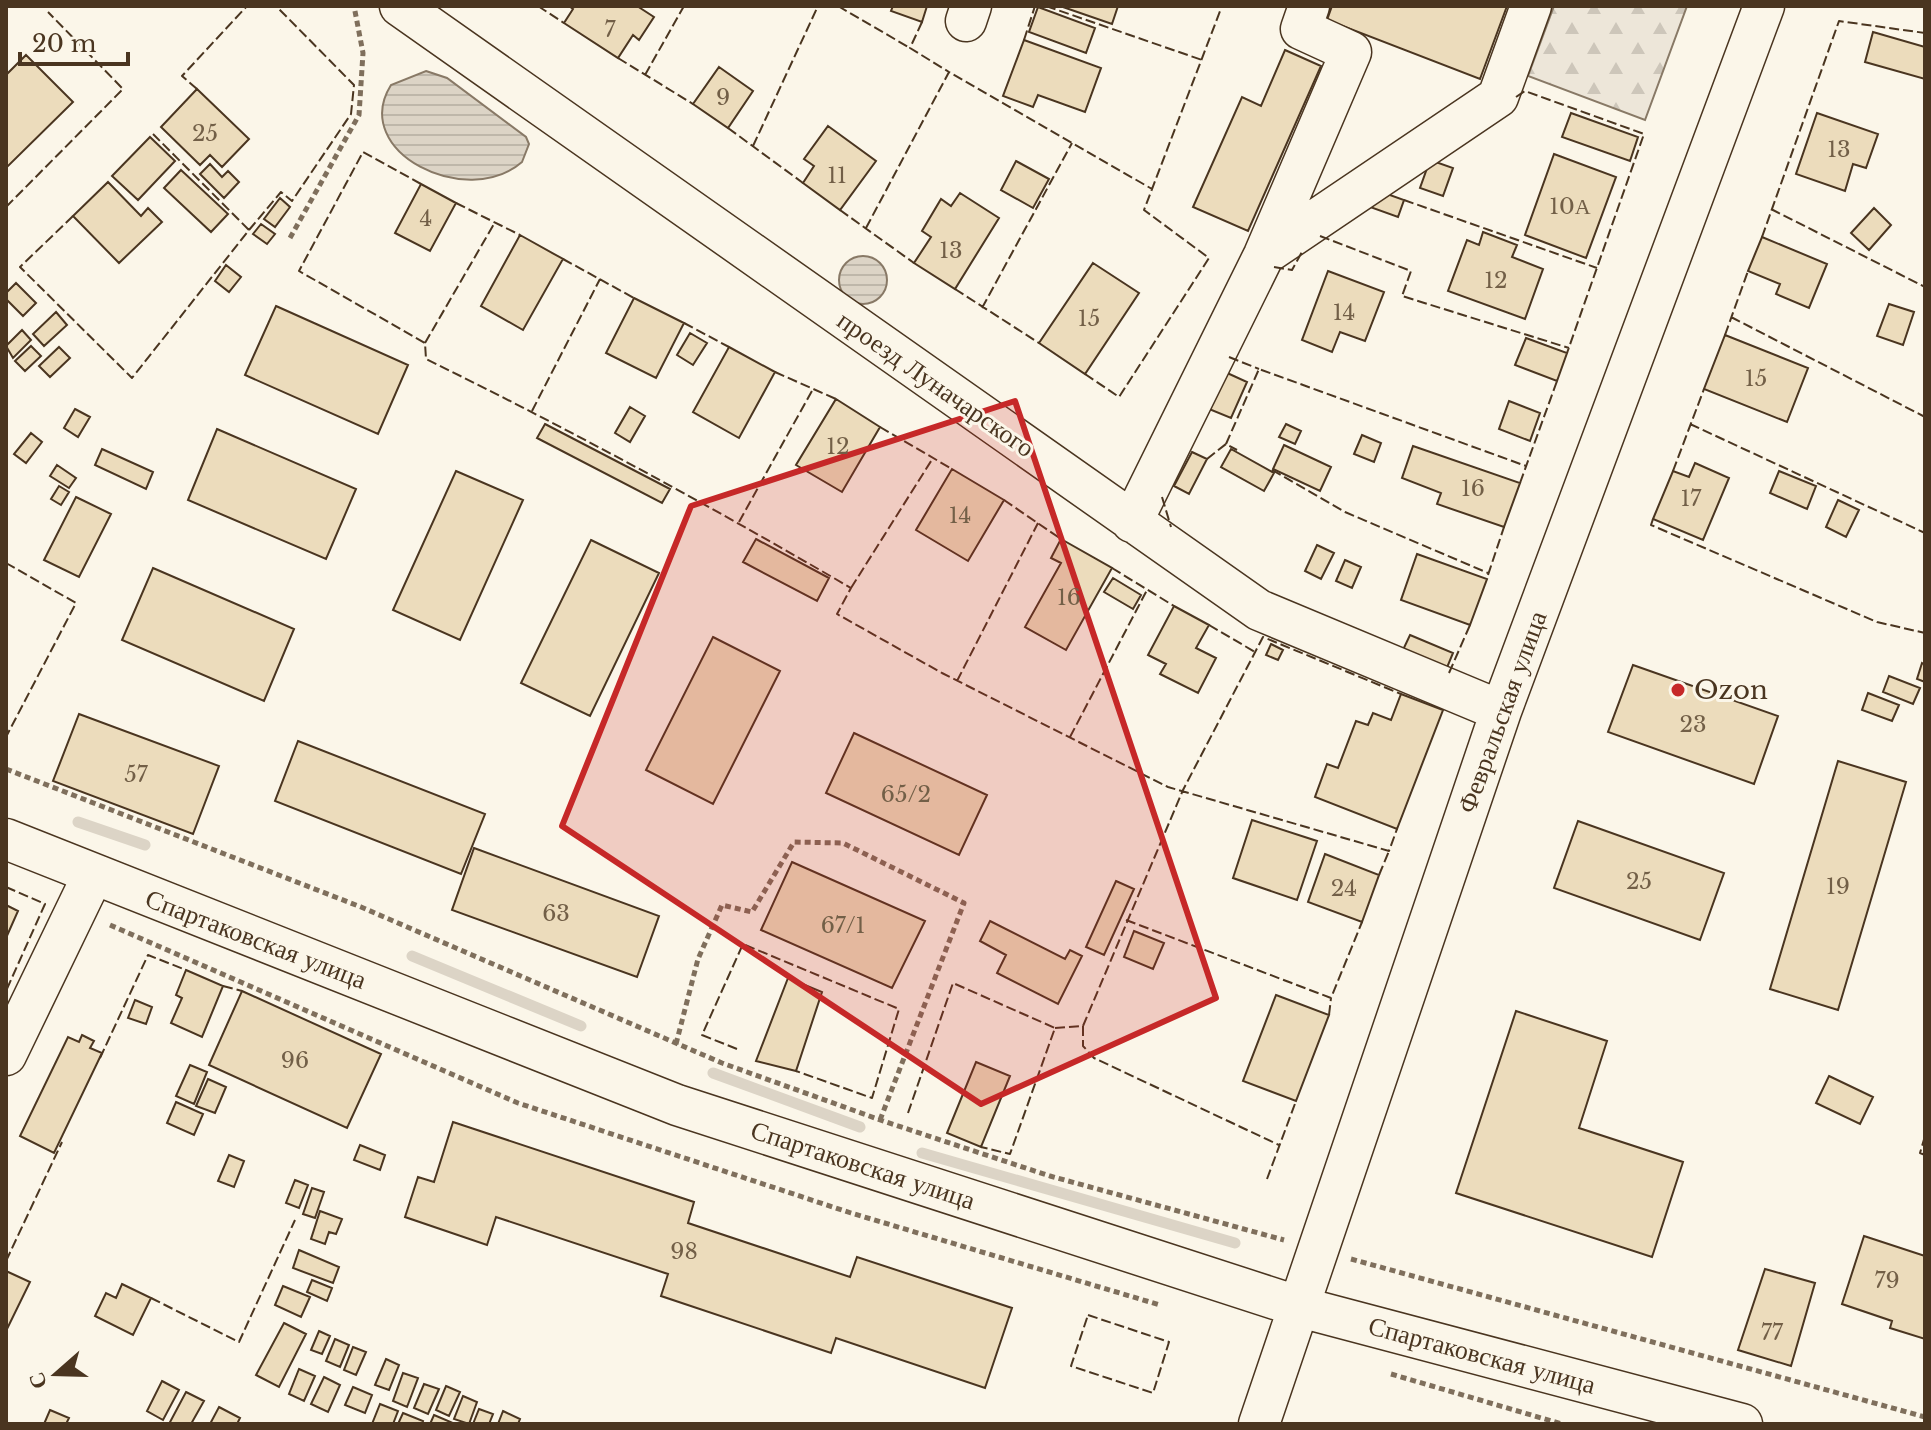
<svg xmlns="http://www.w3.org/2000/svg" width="1931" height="1430" viewBox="0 0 1931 1430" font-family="'Libre Baskerville',serif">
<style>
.forest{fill:url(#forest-firs);stroke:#887966;stroke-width:2}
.water{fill:url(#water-rules);stroke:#887966;stroke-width:2}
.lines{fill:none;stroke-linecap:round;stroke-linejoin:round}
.stream{stroke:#dcd4c6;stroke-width:11}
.building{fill:#ecdcbc;stroke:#4a3520;stroke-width:2}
.minor-casing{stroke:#4a3520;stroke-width:43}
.path{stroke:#7f6f5c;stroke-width:5;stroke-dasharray:6 4;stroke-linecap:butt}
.minor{stroke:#fbf6e9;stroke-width:40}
.fence{stroke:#4a3520;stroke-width:2;stroke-dasharray:10 4;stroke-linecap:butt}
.marked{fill:#c62828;fill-opacity:0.2;stroke:#c62828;stroke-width:6;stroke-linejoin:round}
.poi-dot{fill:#c62828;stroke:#fbf6e9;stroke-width:3}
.labels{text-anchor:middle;stroke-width:6;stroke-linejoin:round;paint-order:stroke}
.number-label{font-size:22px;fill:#725f47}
.street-label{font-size:26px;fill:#4a3520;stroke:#fbf6e9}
.poi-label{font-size:26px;fill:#4a3520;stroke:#fbf6e9;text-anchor:start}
</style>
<defs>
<pattern id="forest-firs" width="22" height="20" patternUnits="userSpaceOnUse" patternTransform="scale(2)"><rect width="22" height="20" fill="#ede6d9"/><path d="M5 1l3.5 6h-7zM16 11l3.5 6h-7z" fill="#cdc6ba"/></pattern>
<pattern id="water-rules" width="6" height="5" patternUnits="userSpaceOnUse" patternTransform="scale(2)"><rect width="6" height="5" fill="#dcd4c6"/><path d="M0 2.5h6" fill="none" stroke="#beb7aa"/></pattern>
</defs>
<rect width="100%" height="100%" fill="#fbf6e9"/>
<path class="forest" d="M1554,6h133l-42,114 -117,-44z"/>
<path class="water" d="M426,71l21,7 79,59 3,7 -7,18c-55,48 -173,-10 -131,-77z
M839 280a24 24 0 1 1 48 0a24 24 0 1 1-48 0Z"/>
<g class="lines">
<path class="stream" d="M78,822l67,23
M412,956l169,70
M713,1073l147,54
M922,1153l313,90"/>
</g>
<path class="building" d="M569,6h68l17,11 -15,23 -6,-5 -15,23 -54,-35 9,-14z
M893,6h34l-5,16 -31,-11z
M1060,6h58l-6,18z
M1332,6h175l-27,73 -153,-59z
M1038,7l57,21 -9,25 -57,-21z
M1873,32l52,15v32l-60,-17z
M1024,40l77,28 -16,44 -47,-17 -5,12 -30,-11z
M1285,50l36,16 -73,165 -55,-24 49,-110 19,9z
M26,55l47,47 -66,65 -1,-92z
M719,67l34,24 -25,37 -35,-24z
M197,89l52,50 -27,28 -12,-12 -10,10 -39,-38z
M1571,113l67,24 -8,24 -68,-24z
M1817,113l61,21 -12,34 -13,-4 -8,27 -49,-17z
M828,126l48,35 -36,49 -37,-27 11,-17 -10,-7z
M150,137l25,24 -37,39 -26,-24z
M1554,154l62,23 -30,81 -61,-23z
M1430,160l23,8 -10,28 -23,-8z
M1016,161l33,18 -16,29 -32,-18z
M210,164l12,13 6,-6 11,11 -15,16 -24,-24z
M181,170l47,44 -17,18 -47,-44z
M108,182l33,34 7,-8 14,14 -43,41 -46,-47z
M421,184l35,19 -26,48 -35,-18z
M1376,190l28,10 -6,17 -28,-10z
M960,193l39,25 -44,71 -41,-26 17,-26 -9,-6 19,-32 10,7z
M280,198l10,9 -15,20 -11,-8z
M1874,208l17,17 -22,25 -18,-17z
M261,224l14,10 -8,10 -14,-10z
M1483,232l34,13 -5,12 31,12 -18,50 -77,-28 19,-51 12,5z
M520,235l43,24 -40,71 -42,-24z
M1762,237l65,27 -18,44 -33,-14 4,-10 -32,-13z
M1093,263l46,30 -54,81 -46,-31z
M226,265l15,12 -12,15 -14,-11z
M1328,271l56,21 -19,49 -25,-9 -8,20 -30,-12z
M16,283l20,20 -13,13 -17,-17v-6z
M634,298l50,25 -28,55 -50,-25z
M1889,304l25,8 -11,33 -26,-9z
M276,306l132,59 -30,69 -133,-59z
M56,312l11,13 -23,21 -11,-12z
M22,330l9,10 -18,18 -7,-12z
M690,333l17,10 -14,22 -16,-10z
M1725,335l83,33 -21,54 -83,-33z
M1526,338l41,15 -10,28 -42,-16z
M31,346l10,10 -16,15 -10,-10z
M59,347l11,11 -20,19 -11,-11z
M729,347l46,25 -36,66 -46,-26z
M1225,372l22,10 -16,36 -22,-9z
M836,399l44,28 -38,65 -46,-27z
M1509,401l31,12 -10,28 -31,-12z
M630,407l15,9 -15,26 -15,-9z
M75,409l15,8 -12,20 -14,-9z
M545,424l125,65 -8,14 -125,-65z
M1286,424l15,7 -6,13 -16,-7z
M217,429l139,60 -30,70 -138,-59z
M31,433l11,9 -16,21 -12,-9z
M1362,435l19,8 -7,19 -20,-8z
M1284,445l47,22 -11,24 -47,-22z
M1413,446l107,37 -16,44 -67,-23 4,-11 -39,-15z
M102,449l51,23 -7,17 -51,-24z
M1231,449l43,24 -10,18 -43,-24z
M1192,452l15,7 -18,35 -15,-8z
M1695,463l34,15 -26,62 -50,-21 20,-48 16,6z
M57,465l19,13 -7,10 -19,-12z
M952,469l52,31 -36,61 -52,-31z
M456,471l67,29 -63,140 -67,-30z
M1779,471l37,15 -9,23 -37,-16z
M59,486l10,6 -8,13 -10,-6z
M76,497l35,17 -32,63 -35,-17z
M1838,500l21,10 -13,27 -20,-10z
M756,539l73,39 -12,23 -74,-39z
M1061,539l51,29 -46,82 -41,-23 36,-64 -10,-5z
M591,540l68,33 -69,143 -69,-33z
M1317,545l17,8 -13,26 -16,-8z
M1417,554l70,25 -17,46 -69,-25z
M1345,560l16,7 -9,21 -16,-7z
M153,568l141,61 -30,72 -142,-61z
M1113,578l28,17 -8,14 -29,-17z
M1174,606l35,19 -13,23 20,10 -18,35 -38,-19 6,-10 -18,-9z
M1410,635l43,18 -7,17 -44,-18z
M713,637l67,34 -67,133 -67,-34z
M1271,644l12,6 -5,10 -12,-5z
M1922,663l3,2v17l-8,-3z
M1633,665l145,51 -24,68 -146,-52z
M1889,676l31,12 -7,16 -30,-12z
M1868,693l31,12 -7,16 -30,-11z
M1401,694l42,16 -46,119 -82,-32 12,-33 11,4 18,-47 12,4 5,-12 18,7z
M79,714l140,52 -26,68 -140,-53z
M854,733l133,62 -28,60 -133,-62z
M298,741l187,73 -24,60 -186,-73z
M1838,761l68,21 -68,228 -68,-21z
M1252,820l65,21 -20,59 -64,-22z
M1578,821l146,52 -24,67 -146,-52z
M474,848l185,68 -22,61 -185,-67z
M1325,854l54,21 -17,47 -54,-20z
M792,862l133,59 -33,67 -131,-58z
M1116,881l18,8 -30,66 -18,-8z
M6,905l12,6 -12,27z
M990,921l75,38 5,-9 12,6 -24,48 -61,-31 9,-18 -26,-14z
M1134,931l30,12 -11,26 -29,-12z
M186,970l37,16 -21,51 -31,-14 11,-25 -6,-3z
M788,978l34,14 -26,79 -40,-10z
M242,991l139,63 -34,74 -138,-63z
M1276,995l53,20 -33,86 -53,-20z
M135,1000l17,7 -6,17 -18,-6z
M1516,1011l91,30 -28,87 104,34 -31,95 -196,-64z
M82,1035l12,6 -4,7 12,5 -48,100 -34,-17 48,-99 11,5z
M976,1062l34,14 -29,71 -34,-14z
M190,1065l17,7 -13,32 -18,-8z
M1829,1076l44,21 -13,27 -44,-21z
M208,1079l18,8 -11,26 -19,-7z
M176,1102l27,12 -9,21 -27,-12z
M453,1122l241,80 -6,21 162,54 7,-20 155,51 -27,80 -149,-50 -5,15 -170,-57 7,-22 -172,-57 -9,28 -82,-28 13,-40 16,5z
M360,1145l25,10 -5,15 -26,-10z
M229,1155l15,6 -10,26 -16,-6z
M295,1180l13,5 -9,23 -13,-5z
M312,1188l12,4 -9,26 -12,-4z
M320,1211l22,8 -6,15 -7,-2 -4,12 -14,-5z
M1864,1236l61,20v83l-35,-11 2,-7 -50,-17z
M299,1250l40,17 -6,16 -40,-15z
M1765,1269l50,14 -24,83 -53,-16z
M6,1271l24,11 -24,49z
M312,1280l20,8 -5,13 -20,-9z
M122,1284l29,14 -18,37 -38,-19 11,-23 10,5z
M283,1286l27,11 -9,20 -26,-12z
M284,1323l22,11 -27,53 -23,-12z
M319,1331l11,5 -8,18 -11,-4z
M335,1339l14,6 -9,22 -14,-6z
M353,1347l13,5 -10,23 -12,-5z
M386,1359l13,6 -10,25 -14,-5z
M299,1369l16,7 -11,25 -15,-7z
M403,1373l15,5 -11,29 -14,-6z
M324,1377l16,8 -12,27 -17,-8z
M162,1381l17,9 -16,30 -16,-9z
M424,1384l15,5 -11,25 -14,-6z
M446,1386l14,6 -11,24 -13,-6z
M353,1387l19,8 -7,18 -20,-8z
M186,1392l18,9 -13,23h-22z
M463,1396l14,6 -8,22 -15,-5z
M380,1404l18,7 -5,13h-21z
M219,1407l21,11 -3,6h-27z
M479,1409l14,5 -4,10h-16z
M50,1410l19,8 -3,6h-22z
M503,1411l17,8 -2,5h-20z
M403,1413l20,8 -1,3h-24z
M434,1415l19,8 -1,1h-22z"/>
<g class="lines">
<defs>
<path id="minor" d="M400,6l859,604 242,101
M966,21l5,-15
M1264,255l234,-158 33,-91
M1132,522l132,-267 87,-203 -50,-23 8,-23
M6,839l671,266 623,202 442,117
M6,1055l87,-180
M1259,1424l242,-713 263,-705"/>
</defs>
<use href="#minor" class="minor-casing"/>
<path class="path" d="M290,238l69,-123 4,-62 -9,-47
M6,769l355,138 361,156 164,59 164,54 234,64
M110,925l408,178 333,110 309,92
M676,1044l22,-85 24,-54 30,7 42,-70 49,1 121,60 -84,217
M1351,1259l574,158
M1391,1374l171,50"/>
<use href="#minor" class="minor"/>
<path class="fence" d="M538,6l26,17
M838,6l72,42
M1046,6l156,54
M922,22l-12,26 39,24
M1024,40l11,-34
M618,58l75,46
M645,75l39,-69
M197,89l-15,-13 65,-70
M1516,97l9,-6 119,43 -77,219
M728,128l75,55
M753,146l65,-140
M421,184l-58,-32 -64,119 126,72 1,16c145,71 286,148 425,229l-14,26 105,59 226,114 221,64 8,-22
M1404,200l193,68
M456,203l64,32
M6,207l117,-118 -75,-77
M1771,209l154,78
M840,210l74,53
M73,216l-53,51 112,111 117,-148 -96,-96
M866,228l83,-156 203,117
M249,230l32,-38 11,9 59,-87 3,-29 -78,-79
M1320,236l91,35 -9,25 167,52
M1762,237l77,-216 86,12
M563,259l71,39
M1274,267l18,3 11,-20
M955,289l84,54
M982,308l90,-165
M1731,317l194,100
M684,323l45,24
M1725,335l23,-64
M425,343l69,-119
M1229,357l30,12
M775,372l61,27
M1085,374l34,23 90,-139 -65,-48 78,-204
M532,411l68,-132
M1690,424l235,109
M880,427l72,42
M1226,444l33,-75 267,97
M1207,459l19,-15 11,6
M1272,470l73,42 143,61
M1673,471l31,-82
M1520,483l37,-102
M1162,497l9,30
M1004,500l57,39
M1653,519l-2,6 226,97 48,11
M739,522l74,-133
M6,563l70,40 -70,134
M1112,568l62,38
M1488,575l16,-48
M851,588l82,-130
M1209,625l46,27
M1449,673l21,-48
M957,681l81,-158
M1070,737l77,-147
M1379,875l10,-24
M6,887l39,17 -39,87
M1126,920l205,78 31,-76
M223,986l19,5
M1329,1015l2,-17
M1083,1026v20l11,12 185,87
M1055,1028l28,-2 100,-236 80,-153 138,57
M737,1049l-35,-14 41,-91 156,65 -27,89 -76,-27
M100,1058l48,-103 38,15
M908,1113l45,-130 102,45 -45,126 -29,-7
M1925,1136l-5,17 5,2
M1267,1179l29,-78
M6,1261l56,-119
M151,1298l88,44 56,-122
M1088,1315l81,27 -16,51 -82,-27z"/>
</g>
<path class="marked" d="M1015,401l201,597 -235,106 -419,-278 129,-320z"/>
<circle class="poi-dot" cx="1678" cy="690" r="8"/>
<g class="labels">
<g class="number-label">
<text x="610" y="37">7</text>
<text x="723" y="105">9</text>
<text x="205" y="141">25</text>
<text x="1839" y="157">13</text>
<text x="837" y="183">11</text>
<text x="1570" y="214">10А</text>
<text x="426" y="226">4</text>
<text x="951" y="258">13</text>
<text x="1496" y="288">12</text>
<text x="1344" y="320">14</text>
<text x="1089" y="326">15</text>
<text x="1756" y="386">15</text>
<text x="838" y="454">12</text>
<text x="1473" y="496">16</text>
<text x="1691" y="506">17</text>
<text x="960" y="523">14</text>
<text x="1069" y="605">16</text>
<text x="1693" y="732">23</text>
<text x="136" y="782">57</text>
<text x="906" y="802">65/2</text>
<text x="1639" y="889">25</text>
<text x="1838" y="894">19</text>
<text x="1344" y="896">24</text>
<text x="556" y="921">63</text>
<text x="843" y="933">67/1</text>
<text x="295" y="1068">96</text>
<text x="684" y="1259">98</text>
<text x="1887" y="1288">79</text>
<text x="1772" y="1340">77</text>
</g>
<g class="street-label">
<text transform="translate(936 384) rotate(35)" y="9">проезд Луначарского</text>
<text transform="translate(1502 712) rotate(-70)" y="9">Февральская улица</text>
<text transform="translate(256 939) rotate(21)" y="9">Спартаковская улица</text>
<text transform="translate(863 1165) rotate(18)" y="9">Спартаковская улица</text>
<text transform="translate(1482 1355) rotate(15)" y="9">Спартаковская улица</text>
</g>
<g class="poi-label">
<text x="1694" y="699">Ozon</text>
</g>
</g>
<rect width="1931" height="1430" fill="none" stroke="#4a3520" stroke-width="16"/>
<g transform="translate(56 1374) rotate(250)" stroke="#fbf6e9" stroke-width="6" paint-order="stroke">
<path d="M0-6L14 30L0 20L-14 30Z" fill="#4a3520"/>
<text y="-12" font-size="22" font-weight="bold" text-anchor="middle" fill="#4a3520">С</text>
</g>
<path d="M20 52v12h108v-12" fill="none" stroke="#4a3520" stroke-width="4"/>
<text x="32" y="52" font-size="24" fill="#4a3520" stroke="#fbf6e9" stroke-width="6" paint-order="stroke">20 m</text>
</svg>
